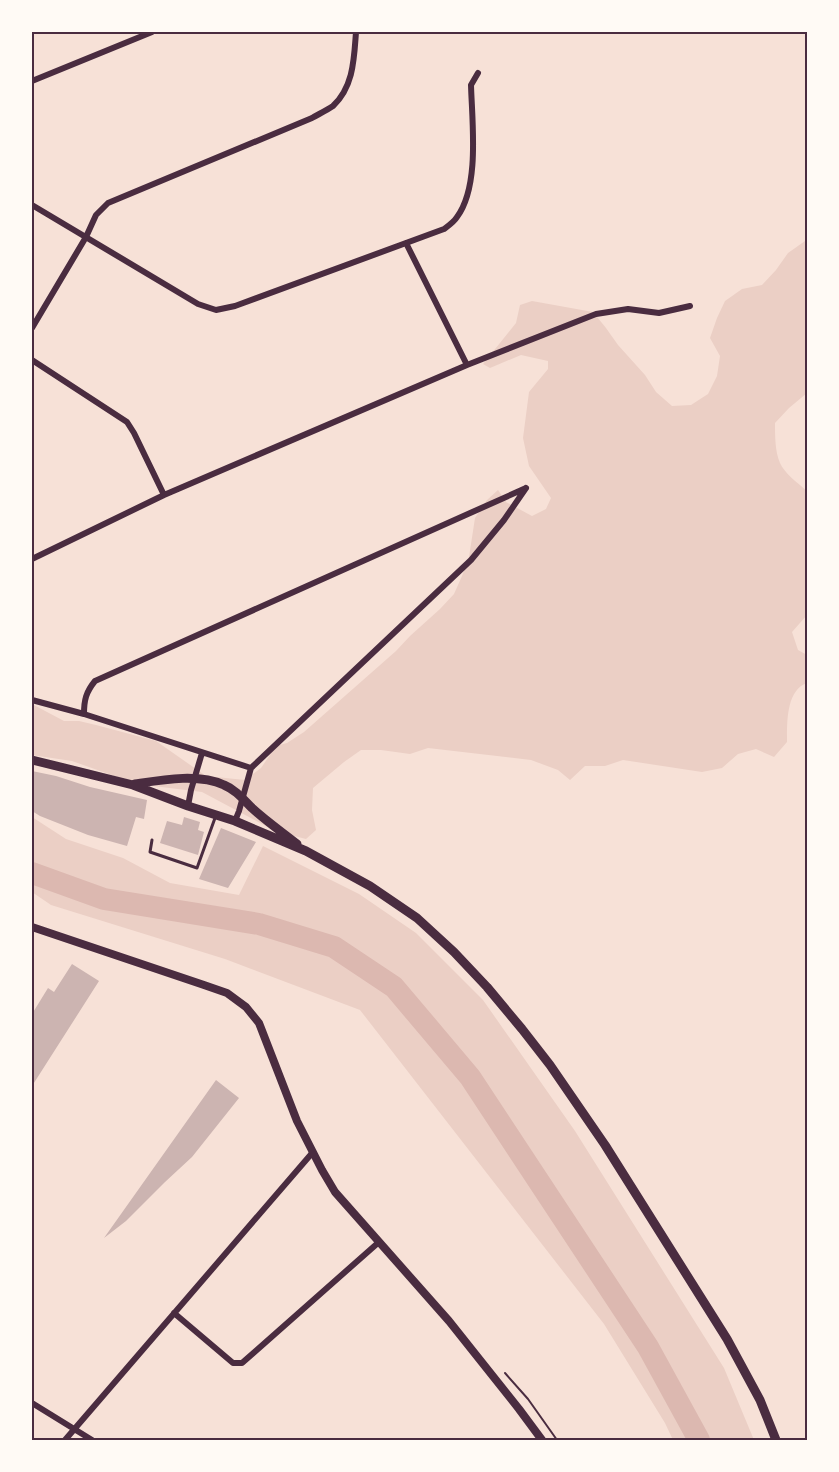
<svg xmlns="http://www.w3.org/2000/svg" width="839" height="1472" viewBox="0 0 839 1472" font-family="Mulish,sans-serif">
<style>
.green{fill:#ebcfc5}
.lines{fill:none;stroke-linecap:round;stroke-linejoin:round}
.river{stroke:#dcb8b0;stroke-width:22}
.building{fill:#ccb4b1}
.path{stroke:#4a2c40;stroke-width:2}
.service{stroke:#4a2c40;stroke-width:3}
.minor{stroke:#4a2c40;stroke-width:6}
.tertiary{stroke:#4a2c40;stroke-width:8}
.primary{stroke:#4a2c40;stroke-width:9}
.neatline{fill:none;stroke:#4a2c40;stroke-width:2}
</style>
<rect width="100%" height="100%" fill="#f7e1d7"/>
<path class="green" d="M805,241l2,2v150l-18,15 -14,15c0,12 0,29 5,40 4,10 19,21 27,28v124l-15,17 6,18 9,5v28c-21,7 -20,40 -20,59l-13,15 -18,-8 -18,5 -16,14 -20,4 -79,-12 -18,6h-20l-15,14 -12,-10 -27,-10 -103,-12 -18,6 -29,-4h-20l-17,12 -31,26 -1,22 4,20 -10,9 -31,-8 -73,-39 -65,-8 -65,-23 -40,-6v-51l32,17h15l17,4 60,16 50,35 39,4 16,-12 15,-22 11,-3 17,-11 92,-81 14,-15 30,-27 14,-15 8,-18 7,-19 6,-39 12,-18 11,-10 8,12 26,14 14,-7 5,-11 -22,-32 -6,-28 6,-46 19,-23v-8l-27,-6 -31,13 -7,-4 33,-41 4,-18 12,-4 61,11 13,16 12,17 27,30 11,17 16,14 19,-1 17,-11 9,-18 3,-20 -10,-18 7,-20 8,-17 17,-12 20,-4 14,-15 12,-17z
M32,817l34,22 57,19 47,25 69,12 24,-49 96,48 57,39 67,67 92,131 149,237 30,72h-81l-8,-17 -61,-99 -244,-314 -135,-51 -174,-54 -19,-13z"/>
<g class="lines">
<path class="river" d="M32,873l72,26 155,25 75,23 60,40 76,90 178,270 51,93"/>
</g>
<path class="building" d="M32,771l24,5 34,11 57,13 -3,19 -8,-2 -9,29 -39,-11 -48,-19 -8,-5z
M184,817l16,5 -2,8 6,2 -6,23 -38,-12 7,-22 15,4z
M221,828l35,14 -28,46 -29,-9z
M72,964l27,17 -67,105v-39l2,-4 -2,-1v-28l16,-26 6,4z
M216,1080l23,18 -47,59 -27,25 -39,39 -22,17z"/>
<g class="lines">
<path class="path" d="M505,1373l23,26 29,41"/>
<path class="service" d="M152,840l-2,12 47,16 18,-50"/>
<path class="minor" d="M32,81l120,-49
M32,205l166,99 18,6 19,-4 209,-77c4,-3 10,-7 13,-12 23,-31 15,-95 14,-132l7,-12
M406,243l61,122
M32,328l54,-91 10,-22 12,-12 204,-85c7,-4 15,-8 21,-12 21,-20 21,-48 23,-74
M32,360l95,62 7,11 30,62
M32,559l132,-64 303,-130 129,-51 32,-5 31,4 31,-7
M32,700l52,14 167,54
M84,714c0,-14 2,-22 11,-33l431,-193
M188,806l3,-16 11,-37
M235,821l4,-10 12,-43 220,-208 33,-40 22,-32
M174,1313l59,50h9l137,-121
M32,1403l60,37
M65,1440l248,-288"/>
<path class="tertiary" d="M32,927l172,58 23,8 19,14 13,16 38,98 25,49 13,22 114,129 70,88 23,31"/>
<path class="primary" d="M32,760l101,25 55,21 47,15 71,30 64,35 47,32 37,34 33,35 35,42 28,36 55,80 122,194 33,61 16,40
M135,784c26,-4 63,-11 89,1 12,5 19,14 28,23 14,13 30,24 45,36"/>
</g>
<rect width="839" height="1472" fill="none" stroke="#fffaf5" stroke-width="66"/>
<rect x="33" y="33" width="773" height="1406" class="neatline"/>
</svg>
